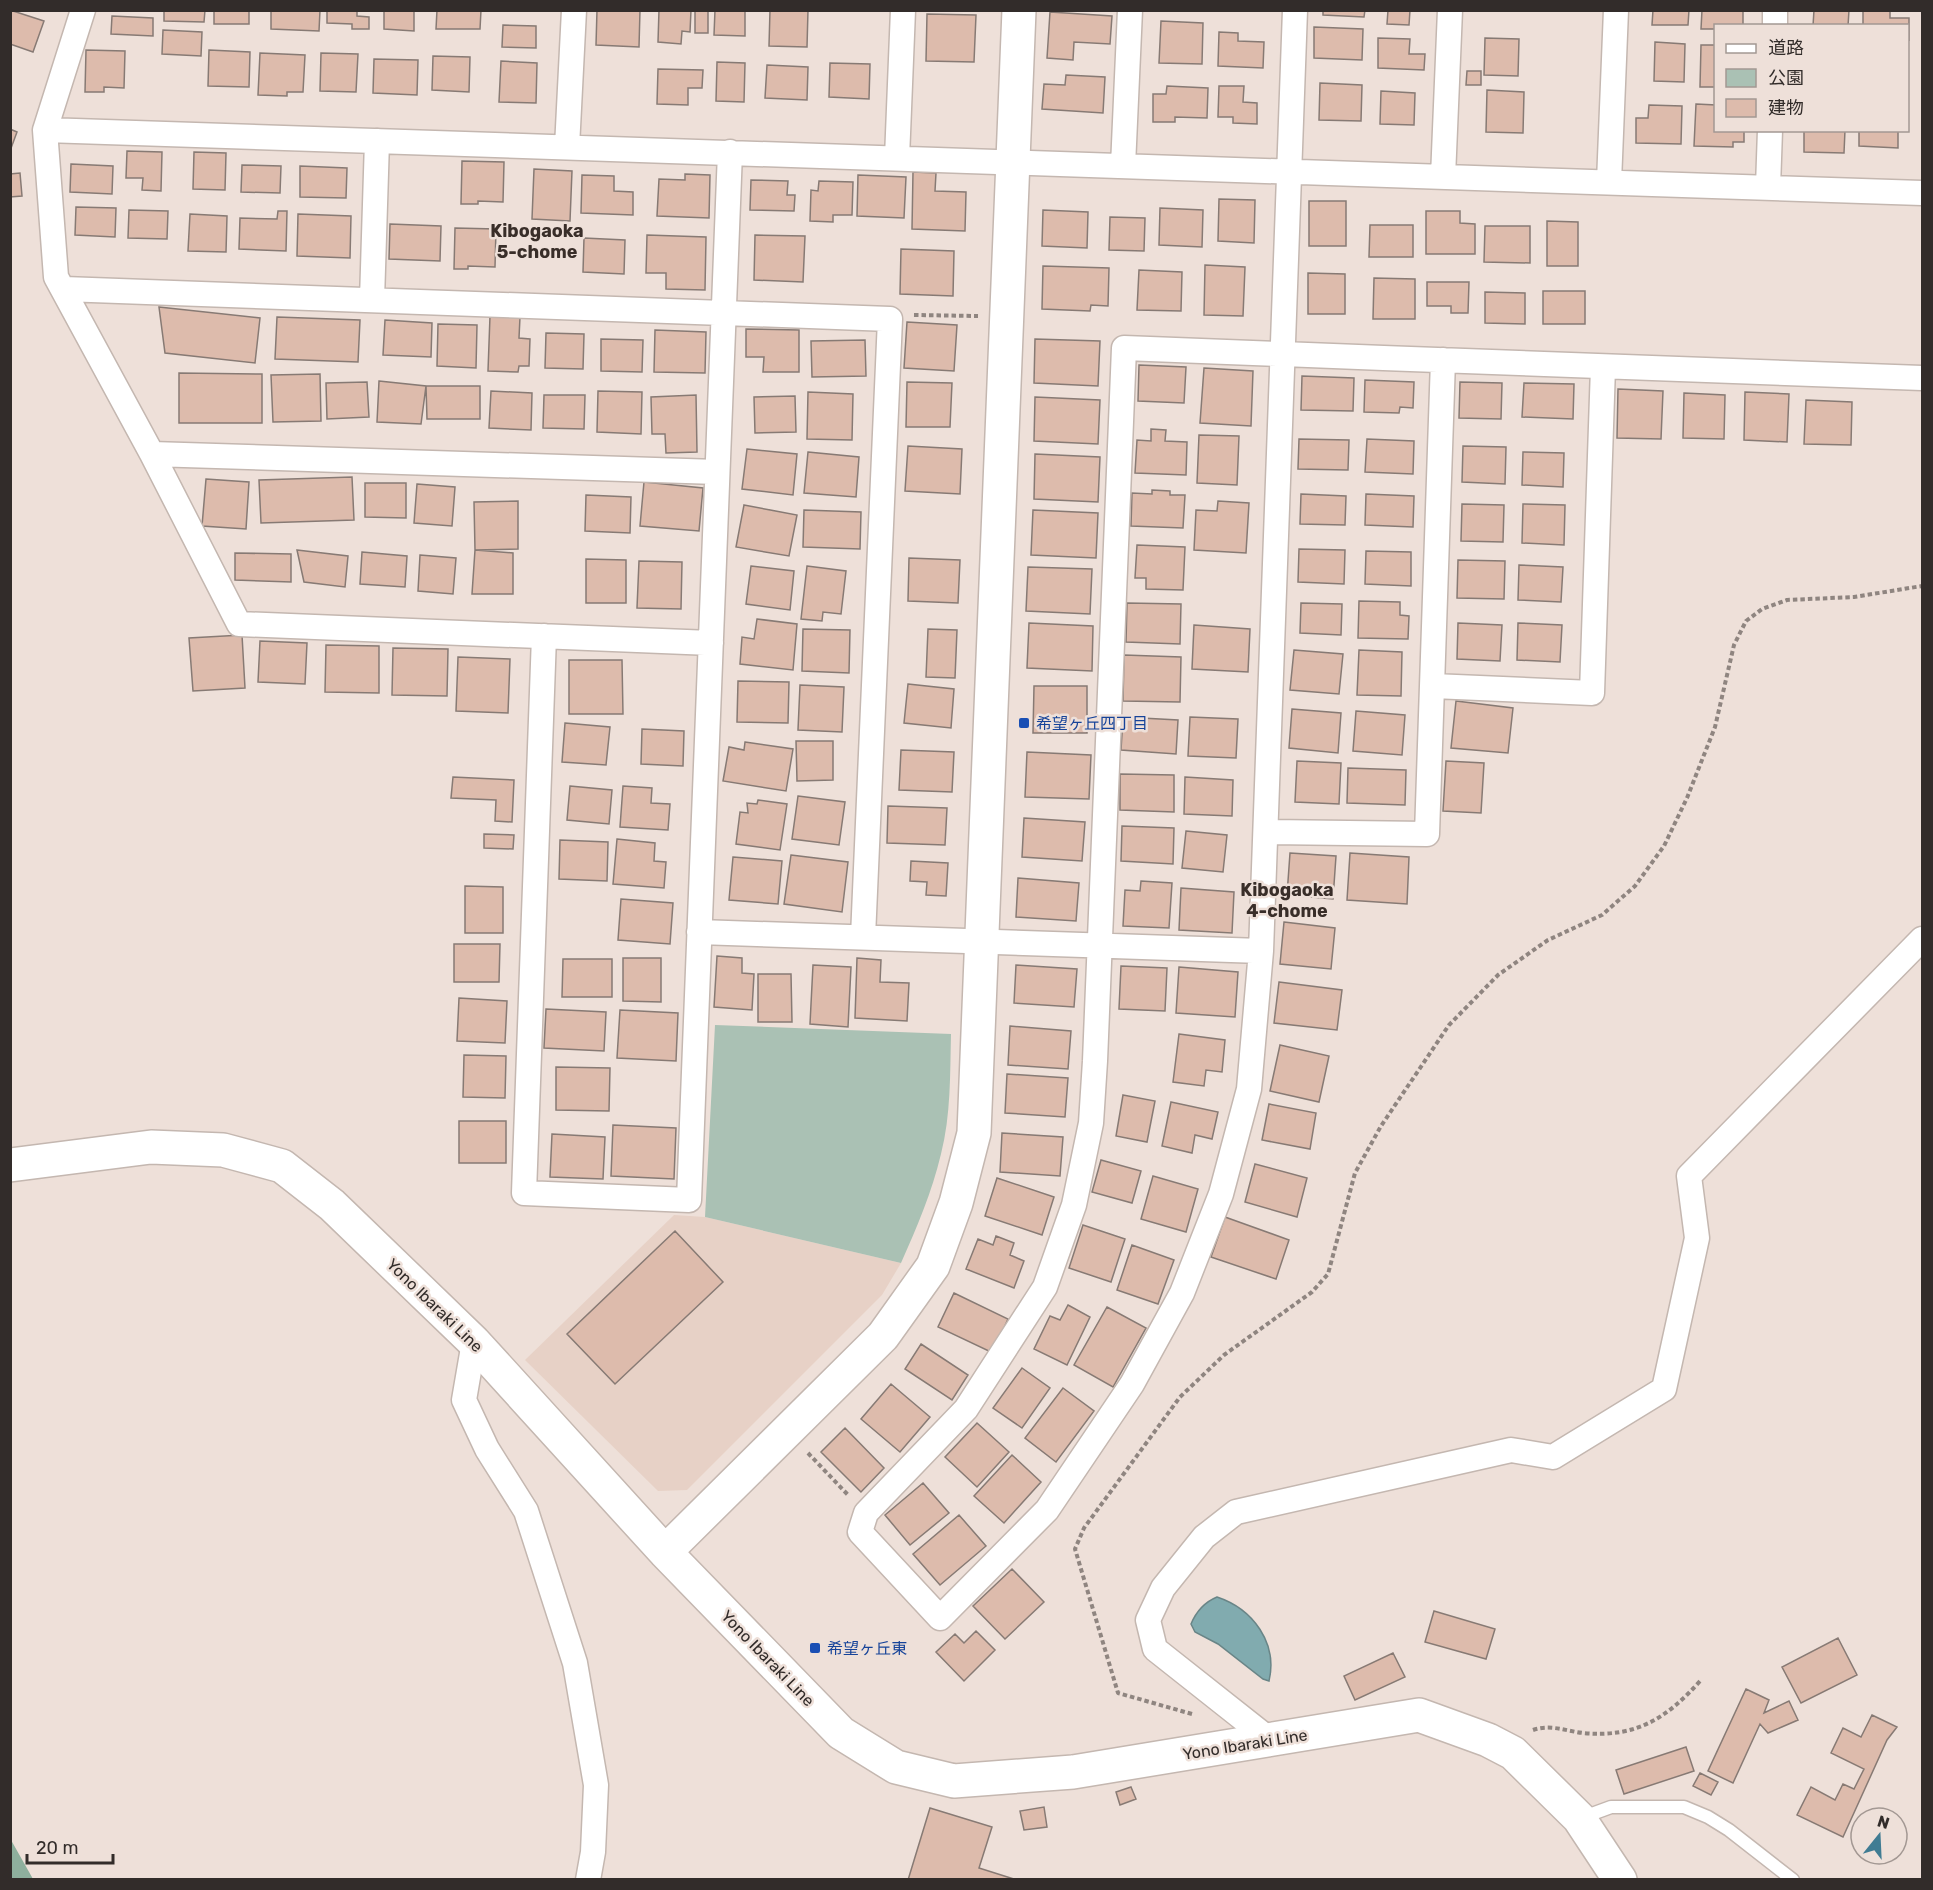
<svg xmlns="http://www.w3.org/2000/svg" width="1933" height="1890" viewBox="0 0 1933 1890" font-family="Rubik,'Noto Sans JP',sans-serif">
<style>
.built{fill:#e7d1c6}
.green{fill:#aac1b4}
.forest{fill:#8eaf9d}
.water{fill:#81abaf;stroke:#698587;stroke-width:1.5}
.building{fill:#ddbbac;stroke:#877a74;stroke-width:1.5}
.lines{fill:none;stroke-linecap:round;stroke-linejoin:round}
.lane-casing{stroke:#c4b7b0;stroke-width:15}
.street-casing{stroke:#c4b7b0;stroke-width:27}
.secondary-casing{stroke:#c4b7b0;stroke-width:36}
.path{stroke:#8f8580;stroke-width:4;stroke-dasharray:4.5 3;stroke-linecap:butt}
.lane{stroke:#fff;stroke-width:12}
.street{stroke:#fff;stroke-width:24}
.secondary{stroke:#fff;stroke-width:33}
.transit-dot{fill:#1a4fb4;stroke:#eee0d9;stroke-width:2}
.labels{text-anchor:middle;stroke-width:5;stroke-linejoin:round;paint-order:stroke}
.transit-label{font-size:16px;fill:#164399;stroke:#eee0d9;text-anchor:start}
.street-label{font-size:16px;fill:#322c2a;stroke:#eee0d9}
.neighbourhood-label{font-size:18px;font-weight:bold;fill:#392e29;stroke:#eee0d9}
</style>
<rect width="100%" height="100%" fill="#eee0d9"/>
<path class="built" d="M674,1215l31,2 196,46 -19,32 -195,195 -29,1 -133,-131z"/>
<path class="green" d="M715,1025l236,9c-1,40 0,81 -10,120 -9,38 -24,73 -40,109l-196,-46z"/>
<path class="forest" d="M11,1836v4l22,39h-22z"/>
<path class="water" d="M1217,1597c36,12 61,46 52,84l-6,-2 -45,-35 -23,-12 -4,-8c5,-12 14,-22 26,-27z"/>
<path class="building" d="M10,10l34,11 -11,31 -23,-8z
M164,10h41l-1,12 -40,-1z
M214,10h35v14h-35z
M271,10h49l-1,21 -48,-2z
M327,10h30v6l12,1v12h-17v-5l-25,-1z
M384,10h30v21l-30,-2z
M437,10h44l-1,19h-44z
M597,10h43l-1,37 -43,-2z
M659,10h32l-1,22 -8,-1 -1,13 -23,-2z
M695,10h13v23h-13z
M715,10h30v26l-31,-1z
M770,10h38l-1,37 -38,-1z
M1323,10h42l-1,7 -41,-2z
M1388,10h22l-1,15 -22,-1z
M1653,10h36l-1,15h-36z
M1702,10h41v16h-27v3h-15z
M1814,10h35l-1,16h-35z
M1863,10h27v8h19v23l-1,-15h-45z
M1050,12l62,4 -2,28 -36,-2 -1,18 -26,-2z
M927,14l49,1 -2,47 -48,-1z
M112,16l41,2v18l-42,-2z
M1161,21l42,2 -1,41 -43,-1z
M503,25l33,1v22l-34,-1z
M1314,27l49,2 -1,31 -48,-2z
M163,30l39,2 -1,24 -39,-2z
M1219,32l19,1v8l26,1 -1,26 -45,-2z
M1378,38l32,1 -1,15h16l-1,16 -46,-2z
M1485,38l34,1 -1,37 -34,-1z
M1655,42l30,2 -1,38 -30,-1z
M1701,45h15v42h-16z
M86,50l39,1 -1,37 -20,-1v5h-19z
M209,50l41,2 -1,35 -41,-1z
M260,53l45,2 -2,37h-16v4l-29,-1z
M321,53l37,1 -2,38 -36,-1z
M433,56l37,1 -1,35 -37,-2z
M374,59l44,1 -1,35 -44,-2z
M501,61l36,2 -1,40 -37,-1z
M717,62l28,1 -1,39 -28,-1z
M830,63l40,1 -1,35 -40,-2z
M767,65l41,2 -1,33 -42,-2z
M658,69l45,1 -1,18h-14v17l-31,-1z
M1467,71h14v14h-15z
M1066,75l39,2 -2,36 -61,-4 2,-25 21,1z
M1320,83l42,2 -1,36 -42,-1z
M1167,86l41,2 -1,30 -32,-1v5h-22v-28h13z
M1219,86h25l-1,16 14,1v21l-24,-1v-6h-15z
M1487,90l37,2 -1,41 -37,-1z
M1381,91l34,2 -1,32 -34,-1z
M1696,104l20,1v25h28v12h-11v5l-39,-1z
M1649,105l33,1 -1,38 -45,-1v-25h12z
M10,129l7,3 -7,19z
M1804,130h41l-1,23 -40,-1z
M1859,130h39v18l-39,-2z
M127,151l35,1 -1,39 -19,-1 1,-12h-17z
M194,152l32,1 -1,37 -32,-1z
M462,161l42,1 -1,40 -25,-1v3h-17z
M71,164l42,2 -1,28 -42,-2z
M242,165l39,1 -1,27 -39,-1z
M300,166l47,2 -1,30 -46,-1z
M534,169l38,2 -2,50 -38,-2z
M913,172l23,1 -1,18 31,1 -1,39 -53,-2z
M20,173l2,23 -12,1v-23z
M685,174l25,1 -1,43 -52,-2 2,-37 26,1z
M582,175l32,1v15l19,1v23l-52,-2z
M858,175l48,2 -2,41 -47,-2z
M751,180l37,1 -1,14h8l-1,16 -44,-1z
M819,181l34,1 -1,33h-19v7l-23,-1 1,-31 7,1z
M1219,199l36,1 -1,43 -36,-2z
M1309,201h37v45h-37z
M76,207l40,1 -1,29 -40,-2z
M1160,208l43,2 -1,37 -43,-2z
M129,210l39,1 -1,28 -39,-1z
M1043,210l45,2 -1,36 -45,-2z
M278,211h9l-1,40 -47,-2 1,-31 37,1z
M1426,211h34v12l15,1v30h-49z
M190,214l37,2 -1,36 -38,-1z
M298,214l53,2 -1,42 -53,-2z
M1110,217l35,1 -1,33 -35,-1z
M1547,221l31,1v44h-31z
M390,224l51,2 -1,35 -51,-2z
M1370,225h43v32h-44z
M1485,226h45v37l-46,-1z
M455,228l41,1 -1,38 -27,-1v3h-14z
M647,235l59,2 -1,53 -39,-1v-16h-20z
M755,235l50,1 -2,46 -49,-2z
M584,238l41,2 -1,34 -41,-2z
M901,249l53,2 -1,45 -53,-2z
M1205,265l40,2 -2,49 -39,-1z
M1043,266l66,2 -1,38 -17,-1 -1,6 -48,-2z
M1139,270l43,2 -1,39 -44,-1z
M1308,273l37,1v40h-37z
M1374,278l41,1v40h-42z
M1427,282h42l-1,31h-17v-7h-24z
M1543,291h42v33h-42z
M1485,292l40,1v31l-40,-1z
M159,307l101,11 -5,45 -90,-10z
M490,316l30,1 -1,21 11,1 -1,27h-10l-1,6 -30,-1z
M277,317l83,3 -2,42 -83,-3z
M385,320l47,3 -1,34 -48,-2z
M907,322l50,3 -3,46 -50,-3z
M438,324l39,1 -1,43 -39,-2z
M746,329l53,1v42h-36l1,-15h-18z
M655,330l51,2 -1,41 -51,-1z
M546,333l38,1 -1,35 -38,-1z
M601,339l42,1 -1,32 -41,-1z
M1035,339l65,2 -2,45 -64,-3z
M865,340l1,36 -54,1 -1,-36z
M1139,365l47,2 -2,36 -46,-2z
M1204,368l49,3 -2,55 -51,-3z
M179,373l83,1v49h-83z
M320,374l1,47 -48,1 -2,-47z
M1302,376l52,2 -1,33 -52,-1z
M1365,380l49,2 -1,26 -13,-1 -1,6 -35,-1z
M379,381l47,5 -5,38 -44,-2z
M367,382l2,35 -42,2 -1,-36z
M907,382l45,1 -2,44h-44z
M1460,382l42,1 -1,36 -42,-1z
M1524,383l50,1 -1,35 -51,-2z
M426,386h54v33h-53z
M1618,389l45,2 -2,48 -44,-1z
M491,391l41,2 -1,37 -42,-2z
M598,391l44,1 -1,42 -44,-2z
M808,392l45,2 -1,46 -45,-1z
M1745,392l44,2 -2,48 -43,-2z
M1684,393l41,2 -1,44 -41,-1z
M544,395h41l-1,34 -41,-1z
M696,395l1,57 -31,1 -1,-19h-13l-1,-37z
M795,396l1,36 -41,1 -1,-36z
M1035,397l65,3 -2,44 -64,-3z
M1806,400l46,2 -1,43 -47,-1z
M1151,429l15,1 -1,11 22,1 -1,33 -51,-2 2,-33 14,1z
M1199,435l40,1 -2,49 -40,-2z
M1299,439l50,1 -1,30 -50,-1z
M1367,439l47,2 -1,33 -48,-2z
M908,446l54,3 -2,45 -55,-3z
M1463,446l43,1 -1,37 -43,-2z
M747,449l50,5 -4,41 -51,-6z
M808,452l51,5 -3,40 -52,-4z
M1523,452l41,1 -1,34 -41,-2z
M1035,454l65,3 -2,45 -64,-3z
M352,477l2,43 -93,3 -2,-43z
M206,479l43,3 -3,47 -44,-3z
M644,482l59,6 -4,43 -59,-5z
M365,483h41v35l-41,-1z
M417,484l38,3 -3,39 -38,-3z
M1152,490l18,1v4h15l-2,33 -52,-2 1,-33 20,1z
M1301,494l45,2 -1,29 -45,-1z
M1366,494l48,2 -1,31 -48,-2z
M586,495l45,2 -1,36 -45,-2z
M518,501v48l-43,1 -1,-48z
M1218,501l31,2 -3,50 -52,-3 2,-40 21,1z
M1462,504l42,1 -1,37 -42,-1z
M1523,504l42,1 -1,40 -42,-2z
M744,505l53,10 -8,41 -53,-9z
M804,510l57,2 -1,37 -57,-2z
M1033,510l65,3 -2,45 -65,-3z
M1137,545l48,2 -2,43 -37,-1v-11h-11z
M1299,549l46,1 -1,34 -46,-2z
M297,550l51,6 -3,31 -41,-5z
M475,550l38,3v41h-41z
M1366,551l45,1v34l-46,-2z
M362,552l45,4 -2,31 -45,-3z
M235,553l56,1v28l-56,-2z
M420,555l36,3 -3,36 -35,-3z
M909,558l51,2 -2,43 -50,-2z
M586,559l40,1v43h-40z
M1458,560l47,1 -1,38 -47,-1z
M639,561l43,1 -1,47 -44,-1z
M1519,565l44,2 -2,35 -43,-2z
M751,566l43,5 -4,39 -44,-6z
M807,566l39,5 -5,43 -18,-2 -1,9 -21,-2z
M1028,567l64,2 -2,45 -64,-3z
M1359,601l41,1v13l9,1 -1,23 -50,-1z
M1127,603l54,1 -1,40 -54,-2z
M1301,603l41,1 -1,31 -41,-2z
M757,619l40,5 -4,46 -53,-6 2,-27 12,2z
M1029,623l64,3 -1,45 -65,-3z
M1458,623l44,2 -2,36 -43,-2z
M1518,623l44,2 -2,37 -43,-2z
M1194,625l56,4 -2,43 -56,-3z
M803,629l47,1 -1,43 -47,-2z
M928,629l29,1 -2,48 -29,-1z
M242,635l3,53 -52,3 -4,-53z
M260,641l47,2 -2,41 -47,-2z
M326,645l53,1v47l-54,-1z
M393,648l55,1 -1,47 -55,-1z
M1294,650l49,4 -4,40 -49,-4z
M1359,650l43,2 -1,44 -44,-1z
M1124,655l57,2 -1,45 -57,-1z
M458,657l52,2 -2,54 -52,-2z
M569,660h53l1,54h-54z
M738,681l51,1 -1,41 -51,-1z
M908,684l46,5 -3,39 -47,-5z
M800,685l44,2 -2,45 -44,-2z
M1034,686h53v47h-54z
M1456,701l57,7 -5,45 -57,-5z
M1292,709l49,4 -3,40 -49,-5z
M1356,711l49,4 -3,40 -49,-4z
M1123,717l55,3 -2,34 -55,-4z
M1190,717l48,2 -2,39 -48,-2z
M565,723l45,4 -4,38 -44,-3z
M642,729l42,2 -1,35 -42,-2z
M796,741h37v39l-36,1z
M745,742l48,7 -7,42 -63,-10 6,-34 15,3z
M901,750l53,2 -2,40 -53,-2z
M1027,752l64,3 -2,44 -64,-2z
M1297,761l44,2 -2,41 -44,-2z
M1446,761l38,2 -3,50 -38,-2z
M1348,768l58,2 -1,35 -58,-2z
M1120,774l54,1v37l-54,-2z
M453,777l61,3 -2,42 -17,-1 1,-21 -45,-2z
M1185,777l48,3 -1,36 -48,-2z
M570,786l42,4 -3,34 -42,-4z
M623,786l29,2 -1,15 19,1 -2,26 -48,-3z
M798,796l47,6 -6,43 -47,-6z
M758,800l29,4 -7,46 -44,-6 4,-32 8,1 -1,-10 10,1z
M888,806l59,2 -2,37 -58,-2z
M1024,818l61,4 -3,39 -60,-4z
M1122,826l52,2 -1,36 -52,-3z
M1186,831l41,4 -4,37 -41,-4z
M484,834l30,1 -1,14 -29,-1z
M617,839l38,4 -1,18 12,1 -2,26 -51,-4z
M560,840l48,2 -1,39 -48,-2z
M1290,853l46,3 -3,43 -46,-4z
M1350,853l59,4 -2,47 -60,-4z
M791,855l57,7 -6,50 -58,-8z
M733,857l49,4 -4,43 -49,-4z
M911,861l37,2 -2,33 -20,-1 1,-13 -17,-1z
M1018,878l61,5 -3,38 -60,-4z
M1141,881l31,2 -3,45 -46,-2 2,-36 15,1z
M465,886l38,1v46h-38z
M1181,888l53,4 -2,41 -53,-3z
M621,899l52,4 -3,41 -52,-4z
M1284,922l51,6 -4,41 -51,-5z
M454,944h46l-1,38h-45z
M717,956l25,2v15l12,1 -2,36 -38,-3z
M623,958h38v44l-38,-1z
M857,958l24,2 -1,22 29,1 -2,38 -52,-3z
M563,959h49v38h-50z
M813,965l38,2 -3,60 -38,-3z
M1016,965l61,4 -3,38 -60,-4z
M1121,966l46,2 -2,43 -46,-2z
M1179,967l59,5 -3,45 -59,-4z
M758,974h33l1,48h-34z
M1279,982l63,8 -5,40 -63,-7z
M459,998l48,3 -2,42 -48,-2z
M546,1009l60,3 -2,39 -60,-3z
M620,1010l58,3 -2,48 -59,-3z
M1010,1026l61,5 -3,38 -60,-4z
M1179,1034l46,6 -3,32 -16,-2 -2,16 -31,-4z
M1280,1045l49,11 -10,46 -49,-11z
M464,1055l42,1 -1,42 -42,-1z
M556,1067l54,1 -1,43 -53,-1z
M1007,1074l61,4 -3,39 -60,-4z
M1123,1095l32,6 -8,41 -31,-6z
M1171,1102l47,10 -6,27 -17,-4 -3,18 -30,-7z
M1269,1104l47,9 -6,36 -48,-9z
M459,1121h47v42h-47z
M613,1125l63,3 -2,51 -63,-3z
M1002,1133l61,4 -3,39 -60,-4z
M552,1134l53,3 -2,42 -53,-2z
M1101,1160l40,11 -9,32 -40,-11z
M1255,1164l52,14 -10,39 -52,-15z
M1153,1176l45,13 -12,43 -45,-13z
M997,1178l57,19 -12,38 -57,-19z
M1225,1217l64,23 -13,39 -65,-22z
M1083,1225l42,14 -14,43 -42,-14z
M675,1231l48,51 -108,102 -48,-50z
M996,1236l18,7 -4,12 14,6 -10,27 -48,-19 12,-30 15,6z
M1132,1245l42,15 -16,44 -41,-14z
M954,1293l54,26 -15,34 -55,-26z
M1068,1305l22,12 -23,48 -33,-16 16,-33 10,4z
M1107,1307l39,21 -33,59 -39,-22z
M921,1344l47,31 -16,25 -47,-31z
M1022,1368l28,20 -28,40 -29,-20z
M891,1384l39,33 -30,35 -39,-33z
M1063,1388l31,23 -38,51 -31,-24z
M977,1423l32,29 -32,35 -32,-30z
M845,1428l39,40 -23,24 -40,-40z
M1012,1455l29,27 -37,41 -30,-27z
M923,1483l26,30 -39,32 -25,-30z
M959,1515l27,31 -46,39 -27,-31z
M1012,1569l32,33 -39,37 -32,-33z
M1434,1611l61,18 -9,30 -61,-17z
M976,1631l19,19 -31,31 -28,-29 19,-18 9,9z
M1838,1638l19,37 -56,28 -19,-36z
M1393,1653l12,24 -50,23 -11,-24z
M1746,1689l23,11 -5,13 25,-12 9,19 -30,13 -8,-9 -27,59 -25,-12z
M1872,1715l25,12 -10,13 -44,97 -46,-22 14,-28 24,13 8,-16 11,5 10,-20 -33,-16 12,-25 18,9z
M1686,1747l8,24 -70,23 -8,-24z
M1700,1773l18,9 -7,13 -18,-9z
M1131,1787l5,12 -16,6 -4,-13z
M1044,1807l3,20 -23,3 -4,-19z
M930,1808l62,19 -13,41 38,12h-109z"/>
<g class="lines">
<defs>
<path id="lane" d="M1581,1818l30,-11h73l24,10 21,13 64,50"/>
<path id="street" d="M83,10l-38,120 11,147 96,177 87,170 472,19
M1295,10l-34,941 -12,138 -28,105 -39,99 -50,91 -85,126 -107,108 -80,-86 6,-19 100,-104 79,-122 29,-82 17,-82 4,-62 29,-713c266,10 532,21 798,30
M1775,26v-16
M45,130l1877,63
M567,147l7,-137
M897,158l6,-148
M1123,166l7,-156
M1443,177l7,-167
M1609,182l7,-172
M1768,187l2,-57
M64,289l826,30 -27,618
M372,300l5,-159
M152,454l565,18
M544,636l-20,557 165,7 41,-1048
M1433,686l159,7 11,-326
M1266,832l161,2 16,-474
M699,932l562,19
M474,1342l-10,58 23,49 39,62 49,152 21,122 -3,67 -5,28
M1270,1740l-115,-91 -7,-29 15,-32 41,-51 32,-25 275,-62 42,7 111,-68 33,-151 -8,-62 233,-237"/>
<path id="secondary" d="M10,1165l141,-18 72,3 59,16 50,39 142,137 191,210 176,181 55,34 58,14 119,-9 346,-57 69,25 25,13 66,65 41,62
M665,1552l218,-216 50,-70 23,-63 18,-70 45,-1123"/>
</defs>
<use href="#lane" class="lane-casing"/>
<use href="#street" class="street-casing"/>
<use href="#secondary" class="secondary-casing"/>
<path class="path" d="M914,315l64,1
M808,1453l41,43
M1192,1714l-74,-21 -43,-144 9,-21 96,-131 44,-42 88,-63 16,-18 27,-101 26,-47 68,-101 49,-50 50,-35 54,-25 33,-29 29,-40 23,-48 28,-71 19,-82 12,-24 16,-12 25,-9 67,-3 68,-11
M1533,1730c17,-6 33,1 50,3 54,5 84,-15 118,-53"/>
<use href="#lane" class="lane"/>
<use href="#street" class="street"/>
<use href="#secondary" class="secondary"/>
</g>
<g class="transit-dot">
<rect x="1018" y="717" width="12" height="12" rx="3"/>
<rect x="809" y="1642" width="12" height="12" rx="3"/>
</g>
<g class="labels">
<g class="transit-label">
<text x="1036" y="729">希望ヶ丘四丁目</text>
<text x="827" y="1654">希望ヶ丘東</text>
</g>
<g class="street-label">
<text transform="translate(435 1305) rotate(44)" y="6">Yono Ibaraki Line</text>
<text transform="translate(768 1658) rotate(46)" y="6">Yono Ibaraki Line</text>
<text transform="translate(1245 1744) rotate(-9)" y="6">Yono Ibaraki Line</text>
</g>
<g class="neighbourhood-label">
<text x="537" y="237">Kibogaoka<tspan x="537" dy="21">5-chome</tspan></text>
<text x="1287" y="896">Kibogaoka<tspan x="1287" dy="21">4-chome</tspan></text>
</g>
</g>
<rect width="1933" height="1890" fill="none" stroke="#322c2a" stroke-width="24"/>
<rect x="1714" y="24" width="195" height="108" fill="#eee0d9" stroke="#a39893" stroke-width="1.5"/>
<rect x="1726" y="44" width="30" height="9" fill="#ffffff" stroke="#a39893" stroke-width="1.5"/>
<text x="1768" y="54" font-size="18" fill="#322c2a">道路</text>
<rect x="1726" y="69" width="30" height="18" fill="#aac1b4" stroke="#a39893" stroke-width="1.5"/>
<text x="1768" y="84" font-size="18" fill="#322c2a">公園</text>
<rect x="1726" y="99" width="30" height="18" fill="#ddbbac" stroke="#a39893" stroke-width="1.5"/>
<text x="1768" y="114" font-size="18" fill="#322c2a">建物</text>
<g transform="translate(1879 1836) rotate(18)"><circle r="28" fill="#eee0d9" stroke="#a39893" stroke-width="1.5"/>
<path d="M0-4.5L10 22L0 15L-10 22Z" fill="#407c93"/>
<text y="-9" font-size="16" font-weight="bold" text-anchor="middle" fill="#322c2a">N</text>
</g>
<path d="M27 1854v9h86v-9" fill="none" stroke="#322c2a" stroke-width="3"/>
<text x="36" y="1854" font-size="18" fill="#322c2a" stroke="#eee0d9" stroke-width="4.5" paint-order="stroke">20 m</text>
</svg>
